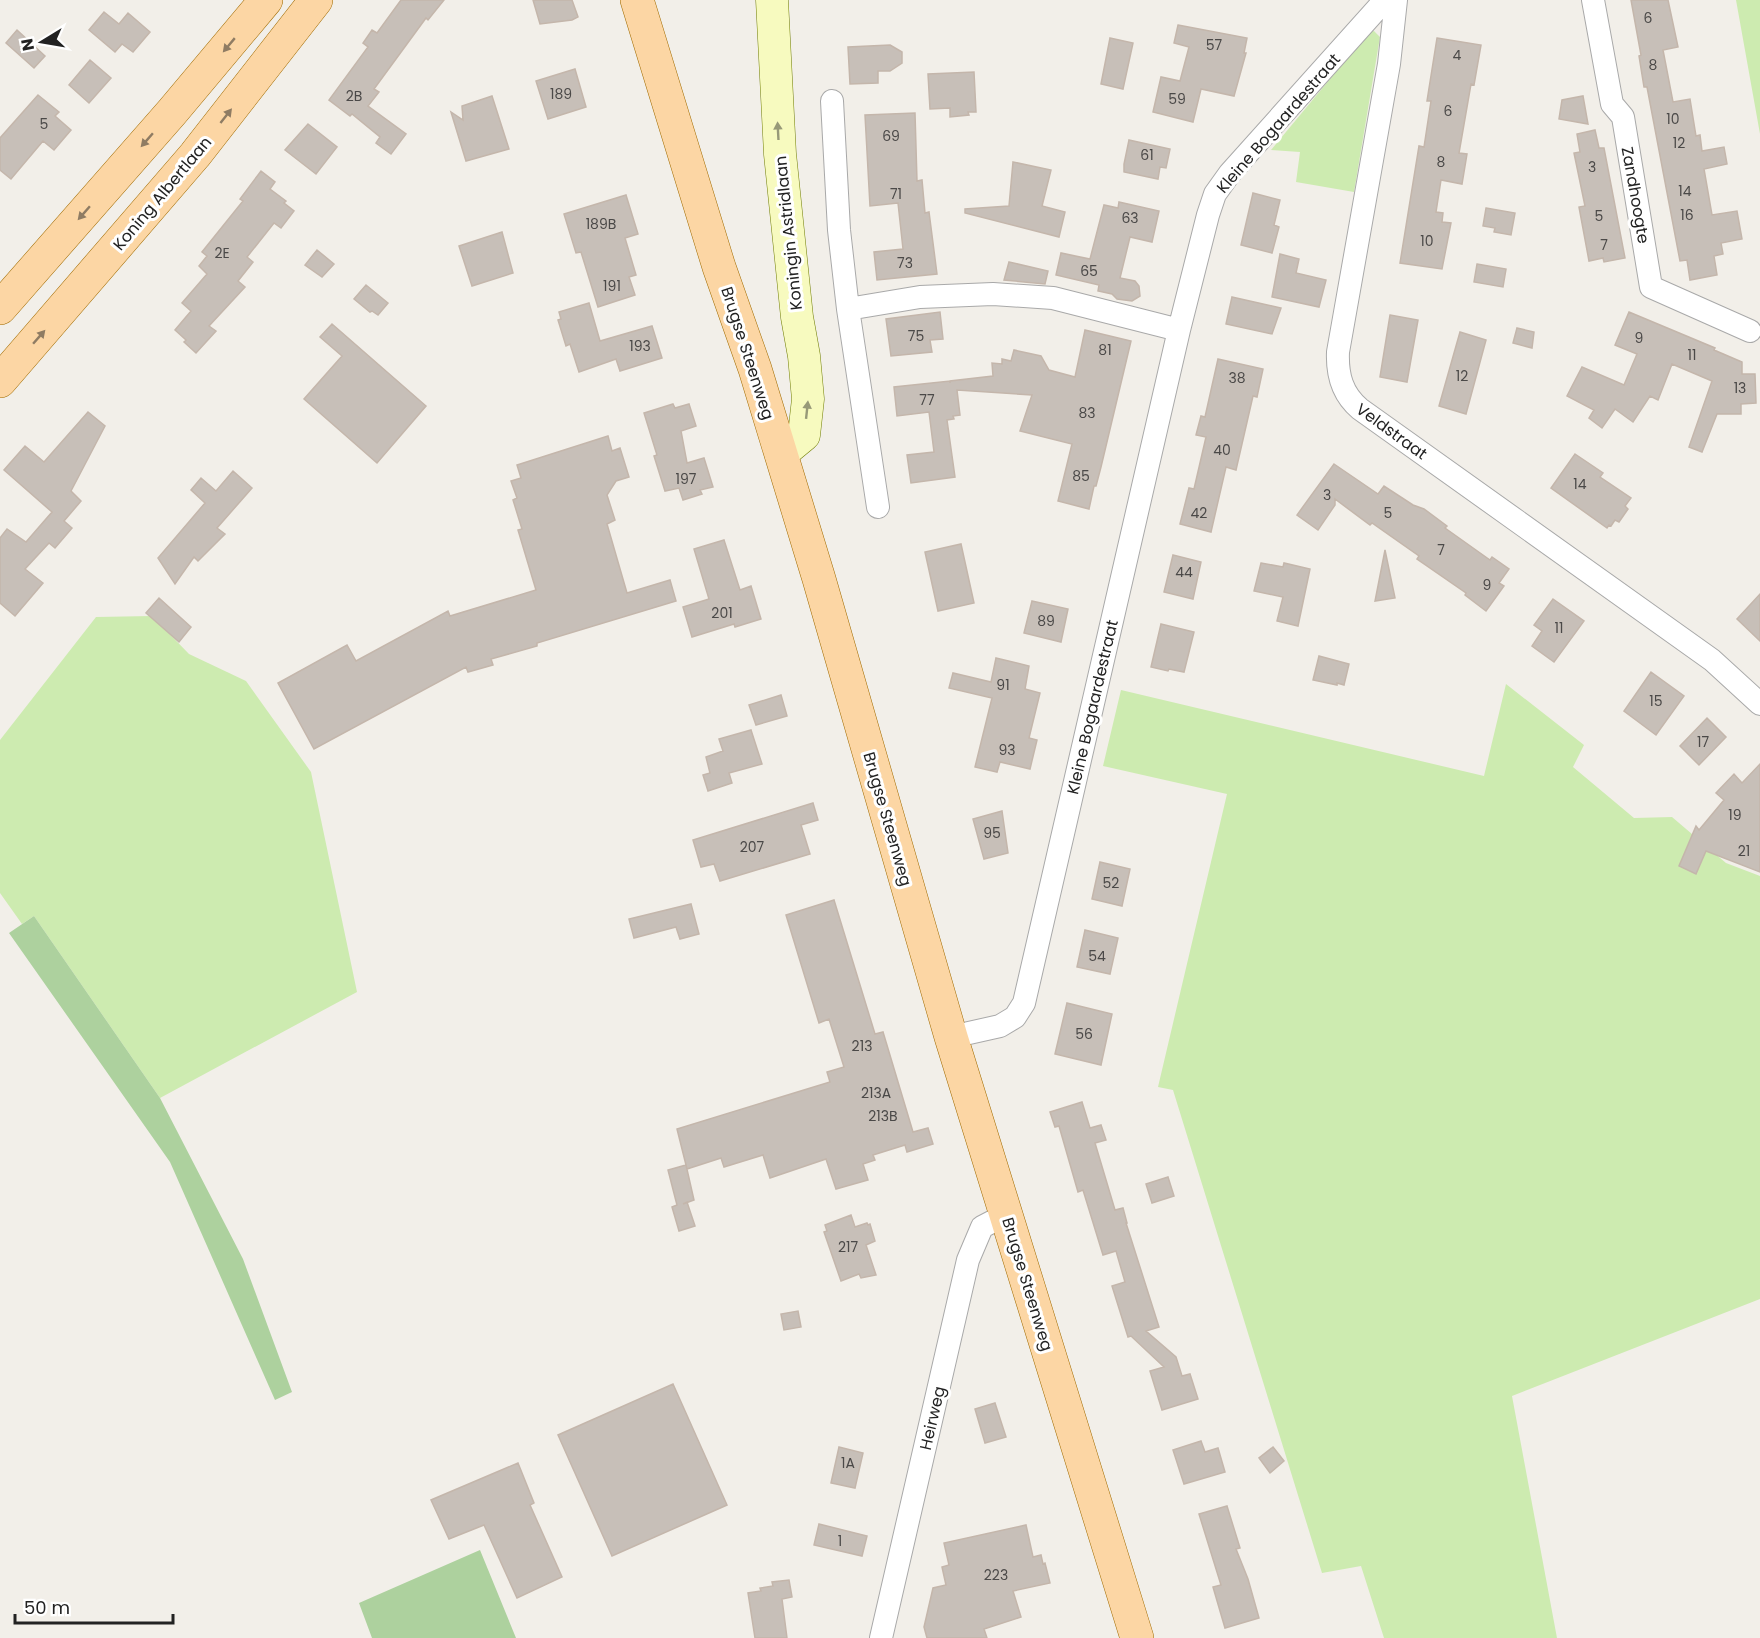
<svg xmlns="http://www.w3.org/2000/svg" width="1760" height="1638" viewBox="0 0 1760 1638" font-family="Poppins,sans-serif">
<style>
.grass{fill:#cdebb0}
.forest{fill:#add19e}
.building{fill:#c7bfb8;stroke:#c4b6ab;stroke-width:1.5}
.lines{fill:none;stroke-linecap:round;stroke-linejoin:round}
.street-casing{stroke:#a9a9a9;stroke-width:24}
.secondary-casing{stroke:#707d05;stroke-width:33}
.primary-casing{stroke:#a06b00;stroke-width:34}
.street{stroke:#fff;stroke-width:22}
.secondary{stroke:#f7fabf;stroke-width:32}
.primary{stroke:#fcd6a4;stroke-width:33}
.oneway{fill:#8f7c63}
.oneway2{fill:#979978}
.labels{text-anchor:middle;stroke-width:6;stroke-linejoin:round;paint-order:stroke}
.number-label{font-size:14px;fill:#4b4948}
.street-label{font-size:16px;fill:#222;stroke:#fff}
</style>
<rect width="100%" height="100%" fill="#f2efe9"/>
<path class="grass" d="M1736,0h24v134z
M1374,31l6,6 -1,6 -25,149 -58,-10 4,-30 -29,-2 98,-118z
M152,616l37,38 57,27 65,91 46,220 -197,106 -126,-182 -12,8 -22,-31v-153l96,-123z
M1506,684l78,61 -11,22 61,51 38,-1 54,46 34,13v423l-248,97 45,242h-173l-23,-72 -39,7 -149,-483 -15,-3 69,-293 -124,-28 18,-76 363,86z"/>
<path class="forest" d="M34,916l126,182 83,161 49,133 -17,8 -105,-238 -161,-229z
M480,1550l36,88h-144l-13,-35z"/>
<path class="building" d="M401,0h43l-16,20 -2,-2 -52,71 5,3 -11,14 38,28 -15,20 -15,-11 4,-6 -28,-23 -2,2 -21,-16 39,-53 -5,-4 9,-13 5,3z
M533,0h39l6,17 -6,3 -32,4z
M1631,0h37l10,47 -15,3 10,52 17,-3 6,37 4,-1 2,16 22,-4 3,17 -23,5 8,46 25,-4 5,28 -21,4 2,11 -9,2 3,19 -27,5 -3,-20 -7,1 -33,-174h-3l-5,-31 2,-1z
M104,12l15,12 9,-11 22,19 -17,20 -11,-8 -7,8 -26,-22z
M1178,25l69,13 -3,15h2l-12,43 -33,-7 -8,33 -40,-10 8,-35 19,4 9,-34 -15,-4z
M17,30l28,26 -11,12 -28,-25z
M1110,38l23,5 -10,46 -22,-5z
M1437,38l44,7 -7,40 -3,-1 -12,69 8,1 -5,30 -21,-4 -5,32 7,1 -1,9 9,1 -9,46 -42,-6 19,-117 5,1 7,-46h-4z
M890,45l12,7v11l-12,8h-12v12l-28,1 -2,-37z
M90,60l21,18 -22,25 -20,-18z
M575,69l11,38 -38,12 -12,-38z
M974,72l2,40h-8l1,3 -19,2v-9l-20,1 -2,-35z
M38,95l21,17 -4,4 16,14 -17,20 -11,-9 -32,38 -11,-9v-32z
M492,96l17,53 -43,12 -15,-49 12,8 -1,-14z
M1583,96l5,28 -29,-5 3,-19z
M915,113l2,68 5,-1 3,33 4,-1 8,62 -60,6 -3,-28 29,-3 -5,-46 -28,3 -5,-91z
M308,124l29,23 -21,27 -31,-24z
M1595,130l4,18h5l21,110 -21,4 -1,-4 -14,3 -10,-54 6,-1 -11,-53 6,-1 -3,-18z
M1129,140l41,9 -4,19 -6,-1 -2,12 -34,-7v-8z
M1013,162l38,8 -9,36 23,6 -6,25 -94,-24v-4l44,-3z
M261,171l14,11 -5,7 16,12 -2,2 10,8 -13,17 -7,-5 -27,34 6,5 -15,19 7,6 -36,39 7,5 -20,22 -12,-11 2,-2 -11,-10 16,-19 -9,-8 25,-29 -8,-8 8,-10 -5,-4 41,-51 -3,-2z
M1253,193l27,7 -6,25 5,2 -7,26 -31,-8z
M626,195l12,39 -13,4 11,37 -7,2 6,18 -37,12 -17,-55 -5,1 -12,-39z
M1119,202l40,9 -7,31 -22,-5 -10,41 15,3 4,5 1,10 -8,5 -15,-2 -5,-5 -14,-3 1,-6 -43,-10 5,-22 29,6 14,-54 14,3z
M1486,208l29,5 -4,22 -17,-3 1,-4 -12,-2z
M502,232l11,41 -41,13 -13,-40z
M317,250l17,14 -12,13 -17,-12z
M1280,254l19,5 -3,14 30,7 -7,27 -47,-10z
M1009,262l39,9 -3,13 -41,-4z
M1477,264l29,5 -3,18 -29,-5z
M366,285l22,18 -10,12 -6,-4 -2,1 -16,-13z
M1232,297l49,11 -9,26 -46,-10z
M589,303l11,38 52,-15 10,32 -42,13 -4,-12 -37,13 -9,-28 -4,2 -8,-26 3,-1 -2,-7z
M940,312l3,27 -13,1 2,12 -41,4 -5,-37z
M1629,312l86,36 -1,2 28,12v12h13l1,29 -15,1v10h-24l-15,38 -13,-5 23,-66 -40,-17 -14,36 -8,-4 -17,26 -18,-13 -13,19 -13,-10 5,-8 -27,-14 15,-29 42,18 13,-31 -22,-9z
M1390,315l28,5 -11,62 -27,-5z
M332,324l94,82 -49,57 -73,-64 38,-43 -22,-19z
M1517,328l17,4 -2,16 -19,-5z
M1085,330l46,11 -30,126 -5,19h-2l-5,23 -31,-8 14,-57 -52,-13 12,-36 -75,-5 3,25 -7,1 1,3 -7,1 8,57 -44,6 -4,-28 27,-3 -5,-40 -32,4 -3,-29 56,-6v2v-2l43,-5 -1,-13 10,1v-5l9,2 3,-11 27,6 8,14 26,7z
M1460,332l26,8 -20,74 -27,-8z
M1218,359l45,10 -6,28 -4,-1 -17,74 -10,-3 -15,65 -31,-8 9,-36 5,1 12,-52 -10,-2 5,-19 4,1z
M673,404l2,4 14,-4 7,22 -15,5 6,32 17,-5 9,29 -13,3 2,4 -19,6 -4,-12 -14,3 -11,-35 3,-1 -13,-42z
M88,412l17,14 -34,65 10,10 -17,20 8,7 -17,20 -6,-5 -24,26 18,14 -28,33 -15,-13v-65l7,-9 19,13 26,-30 -48,-42 21,-24 19,16z
M608,436l4,15 8,-3 9,29 -13,4 -9,14 8,25 -8,4 20,69 43,-13 6,21 -139,42v3l-46,13 2,6 -25,7 -2,-5 -152,82 -36,-66 69,-38 9,16 92,-50 2,5 86,-26 -18,-60 4,-1 -9,-29 4,-2 -6,-17 10,-3 -4,-13z
M1575,454l28,19 -3,4 31,21 -6,8 3,3 -9,13 -4,-2 -4,6 -2,-1 -2,3 -56,-40z
M1334,464l44,30 6,-8 29,19 11,4 23,17 -2,2 45,32 2,-3 17,12 -10,14 5,3 -18,25 -21,-16 1,-2 -49,-34 2,-3 -47,-33 -2,2 -35,-26v6l-17,25 -21,-15z
M233,471l19,17 -35,40 8,6 -27,27 -4,-4 -19,27 -17,-26 47,-55 -14,-13 10,-12 15,13z
M724,540l16,50 11,-4 10,33 -26,8 -1,-3 -42,13 -9,-30 26,-8 -15,-50z
M961,544l13,59 -36,8 -13,-59z
M1385,550l10,48 -20,3z
M1173,555l28,7 -8,37 -29,-7z
M1261,563l22,4 1,-4 26,6 -12,57 -21,-5 6,-24 -29,-6z
M1760,594v47l-23,-22z
M159,598l32,29 -12,15 -33,-29z
M1553,599l31,22 -30,41 -22,-16 10,-15 -8,-6z
M1032,601l36,8 -7,33 -37,-9z
M1161,624l33,8 -10,40 -15,-3 -1,2 -17,-4z
M1319,656l30,8 -5,21 -7,-2v2l-24,-5z
M996,658l33,8 -4,23 15,4 -11,45 8,2 -7,29 -30,-7 -3,10 -22,-5 17,-69 -43,-10 4,-15 38,9z
M1651,672l33,24 -28,39 -32,-24z
M781,695l6,21 -31,9 -7,-20z
M1707,718l19,19 -27,28 -19,-19z
M751,730l11,34 -33,9 3,10 -24,8 -5,-16 7,-2 -4,-16 17,-6 -4,-12z
M1760,764v108l-54,-21 -10,23 -17,-8 17,-40 3,4 25,-30 -8,-7 18,-19 8,9z
M813,803l5,17 -17,5 9,29 -90,27 -6,-17 -13,3 -8,-27z
M1002,811l6,42 -24,6 -11,-40z
M1100,862l30,7 -8,37 -30,-7z
M834,900l41,134 8,-2 30,100 15,-4 5,16 -26,8 -2,-7 -32,10 2,5 -12,4 5,16 -32,9 -10,-30 -56,19 -7,-23 -39,12 -3,-9 -34,11 -10,-40 153,-47 -3,-10 17,-5 -15,-48 -10,4 -33,-108z
M691,904l8,30 -19,5 -4,-12 -42,11 -5,-19z
M1085,930l33,8 -8,36 -33,-7z
M1067,1003l45,11 -11,51 -46,-11z
M1082,1102l8,26 11,-3 5,15 -11,3 20,67 8,-2 4,15h-1l33,104 -13,4 30,26 6,19 8,-2 8,25 -36,11 -12,-39 14,-4 -33,-31 -3,1 -16,-51 13,-4 -9,-31 -13,4 -20,-65 -5,2 -19,-66 -4,1 -5,-15z
M686,1165l8,35 -11,4 4,-2 8,24 -16,5 -7,-24 5,-2 -9,-35z
M1168,1177l6,19 -22,7 -6,-19z
M851,1215l4,12 12,-4 1,2 2,-1 5,17 -9,4 10,30 -15,3 -2,-4 -18,7 -17,-49 3,-1 -2,-6z
M798,1311l3,16 -17,3 -3,-16z
M673,1384l54,121 -115,51 -54,-121z
M995,1403l11,34 -21,6 -10,-34z
M1201,1441l4,11 13,-4 7,24 -41,12 -11,-34z
M839,1447l24,6 -8,35 -24,-5z
M1273,1447l11,14 -14,12 -11,-15z
M518,1463l16,40 -4,2 32,72 -45,21 -33,-73 -35,14 -18,-39z
M1227,1506l13,42 -4,1 12,30 11,39 -34,10 -12,-41 8,-2 -22,-71z
M819,1524l48,12 -5,20 -48,-11z
M1026,1525l7,32 8,-2 2,9 2,-1 5,20 -37,8 8,26 -37,12 3,9h-60l-3,-11 9,-39 13,-3 -4,-18 7,-2 -5,-22z
M789,1580l3,17 -10,2 5,39h-32l-7,-45 13,-2 -1,-3 13,-2 -1,-4z"/>
<g class="lines">
<defs>
<path id="street" d="M1396,0l-7,64 -51,288c-1,23 4,42 22,57l352,251 48,44
M1593,0l19,104 11,13 28,170 99,44
M832,101l7,129 9,79 72,-12 73,-3 60,4 126,32
M848,309l30,198
M951,1037l49,-11 15,-9 9,-14 155,-673 29,-115 7,-21 15,-21 155,-173
M881,1638l87,-378 14,-33 25,-13"/>
<path id="secondary" d="M772,0l8,154 17,163 7,39 4,43 -4,36 -23,19"/>
<path id="primary" d="M637,0l82,267 36,102 64,210 132,458 186,601
M0,308l172,-196 94,-112
M0,381l195,-226 121,-155"/>
</defs>
<use href="#street" class="street-casing"/>
<use href="#secondary" class="secondary-casing"/>
<use href="#primary" class="primary-casing"/>
<use href="#street" class="street"/>
<use href="#secondary" class="secondary"/>
<use href="#primary" class="primary"/>
</g>
<defs><path id="oneway-solid" d="M-6-.8H1V-3.2L6.5 0L1 3.2V.8H-6Z" transform="scale(1.5)"/></defs>
<g class="oneway">
<use href="#oneway-solid" transform="translate(229 45) rotate(130)"/>
<use href="#oneway-solid" transform="translate(226 116) rotate(-52)"/>
<use href="#oneway-solid" transform="translate(147 140) rotate(131)"/>
<use href="#oneway-solid" transform="translate(84 213) rotate(131)"/>
<use href="#oneway-solid" transform="translate(39 337) rotate(-49)"/>
</g>
<g class="oneway2">
<use href="#oneway-solid" transform="translate(778 131) rotate(-93)"/>
<use href="#oneway-solid" transform="translate(807 410) rotate(-84)"/>
</g>
<g class="labels">
<g class="number-label">
<text x="1648" y="23">6</text>
<text x="1214" y="50">57</text>
<text x="1457" y="60">4</text>
<text x="1653" y="70">8</text>
<text x="561" y="99">189</text>
<text x="354" y="101">2B</text>
<text x="1177" y="104">59</text>
<text x="1448" y="116">6</text>
<text x="1673" y="124">10</text>
<text x="44" y="129">5</text>
<text x="891" y="141">69</text>
<text x="1679" y="148">12</text>
<text x="1147" y="160">61</text>
<text x="1441" y="167">8</text>
<text x="1592" y="172">3</text>
<text x="1685" y="196">14</text>
<text x="896" y="199">71</text>
<text x="1687" y="220">16</text>
<text x="1599" y="221">5</text>
<text x="1130" y="223">63</text>
<text x="601" y="229">189B</text>
<text x="1427" y="246">10</text>
<text x="1604" y="250">7</text>
<text x="222" y="258">2E</text>
<text x="905" y="268">73</text>
<text x="1089" y="276">65</text>
<text x="612" y="291">191</text>
<text x="916" y="341">75</text>
<text x="1639" y="343">9</text>
<text x="640" y="351">193</text>
<text x="1105" y="355">81</text>
<text x="1692" y="360">11</text>
<text x="1462" y="381">12</text>
<text x="1237" y="383">38</text>
<text x="1740" y="393">13</text>
<text x="927" y="405">77</text>
<text x="1087" y="418">83</text>
<text x="1222" y="455">40</text>
<text x="1081" y="481">85</text>
<text x="686" y="484">197</text>
<text x="1580" y="489">14</text>
<text x="1327" y="500">3</text>
<text x="1199" y="518">42</text>
<text x="1388" y="518">5</text>
<text x="1441" y="555">7</text>
<text x="1184" y="577">44</text>
<text x="1487" y="590">9</text>
<text x="722" y="618">201</text>
<text x="1046" y="626">89</text>
<text x="1559" y="633">11</text>
<text x="1003" y="690">91</text>
<text x="1656" y="706">15</text>
<text x="1703" y="747">17</text>
<text x="1007" y="755">93</text>
<text x="1735" y="820">19</text>
<text x="992" y="838">95</text>
<text x="752" y="852">207</text>
<text x="1744" y="856">21</text>
<text x="1111" y="888">52</text>
<text x="1097" y="961">54</text>
<text x="1084" y="1039">56</text>
<text x="862" y="1051">213</text>
<text x="876" y="1098">213A</text>
<text x="883" y="1121">213B</text>
<text x="848" y="1252">217</text>
<text x="848" y="1468">1A</text>
<text x="840" y="1546">1</text>
<text x="996" y="1580">223</text>
</g>
<g class="street-label">
<text transform="translate(1278 123) rotate(-49)" y="6">Kleine Bogaardestraat</text>
<text transform="translate(162 193) rotate(-50)" y="6">Koning Albertlaan</text>
<text transform="translate(1636 195) rotate(80)" y="6">Zandhoogte</text>
<text transform="translate(788 233) rotate(-96)" y="6">Koningin Astridlaan</text>
<text transform="translate(748 353) rotate(72)" y="6">Brugse Steenweg</text>
<text transform="translate(1392 431) rotate(36)" y="6">Veldstraat</text>
<text transform="translate(1092 707) rotate(-77)" y="6">Kleine Bogaardestraat</text>
<text transform="translate(888 819) rotate(74)" y="6">Brugse Steenweg</text>
<text transform="translate(1028 1284) rotate(73)" y="6">Brugse Steenweg</text>
<text transform="translate(932 1418) rotate(-77)" y="6">Heirweg</text>
</g>
</g>
<g transform="translate(42 42) rotate(259)" stroke="#ffffff" stroke-width="4.5" paint-order="stroke">
<path d="M0-4.5L10 22L0 15L-10 22Z" fill="#222222"/>
<text y="-9" font-size="16" font-weight="bold" text-anchor="middle" fill="#222222">N</text>
</g>
<path d="M15 1614v9h158v-9" fill="none" stroke="#222222" stroke-width="3"/>
<text x="24" y="1614" font-size="18" fill="#222222" stroke="#ffffff" stroke-width="4.5" paint-order="stroke">50 m</text>
</svg>
